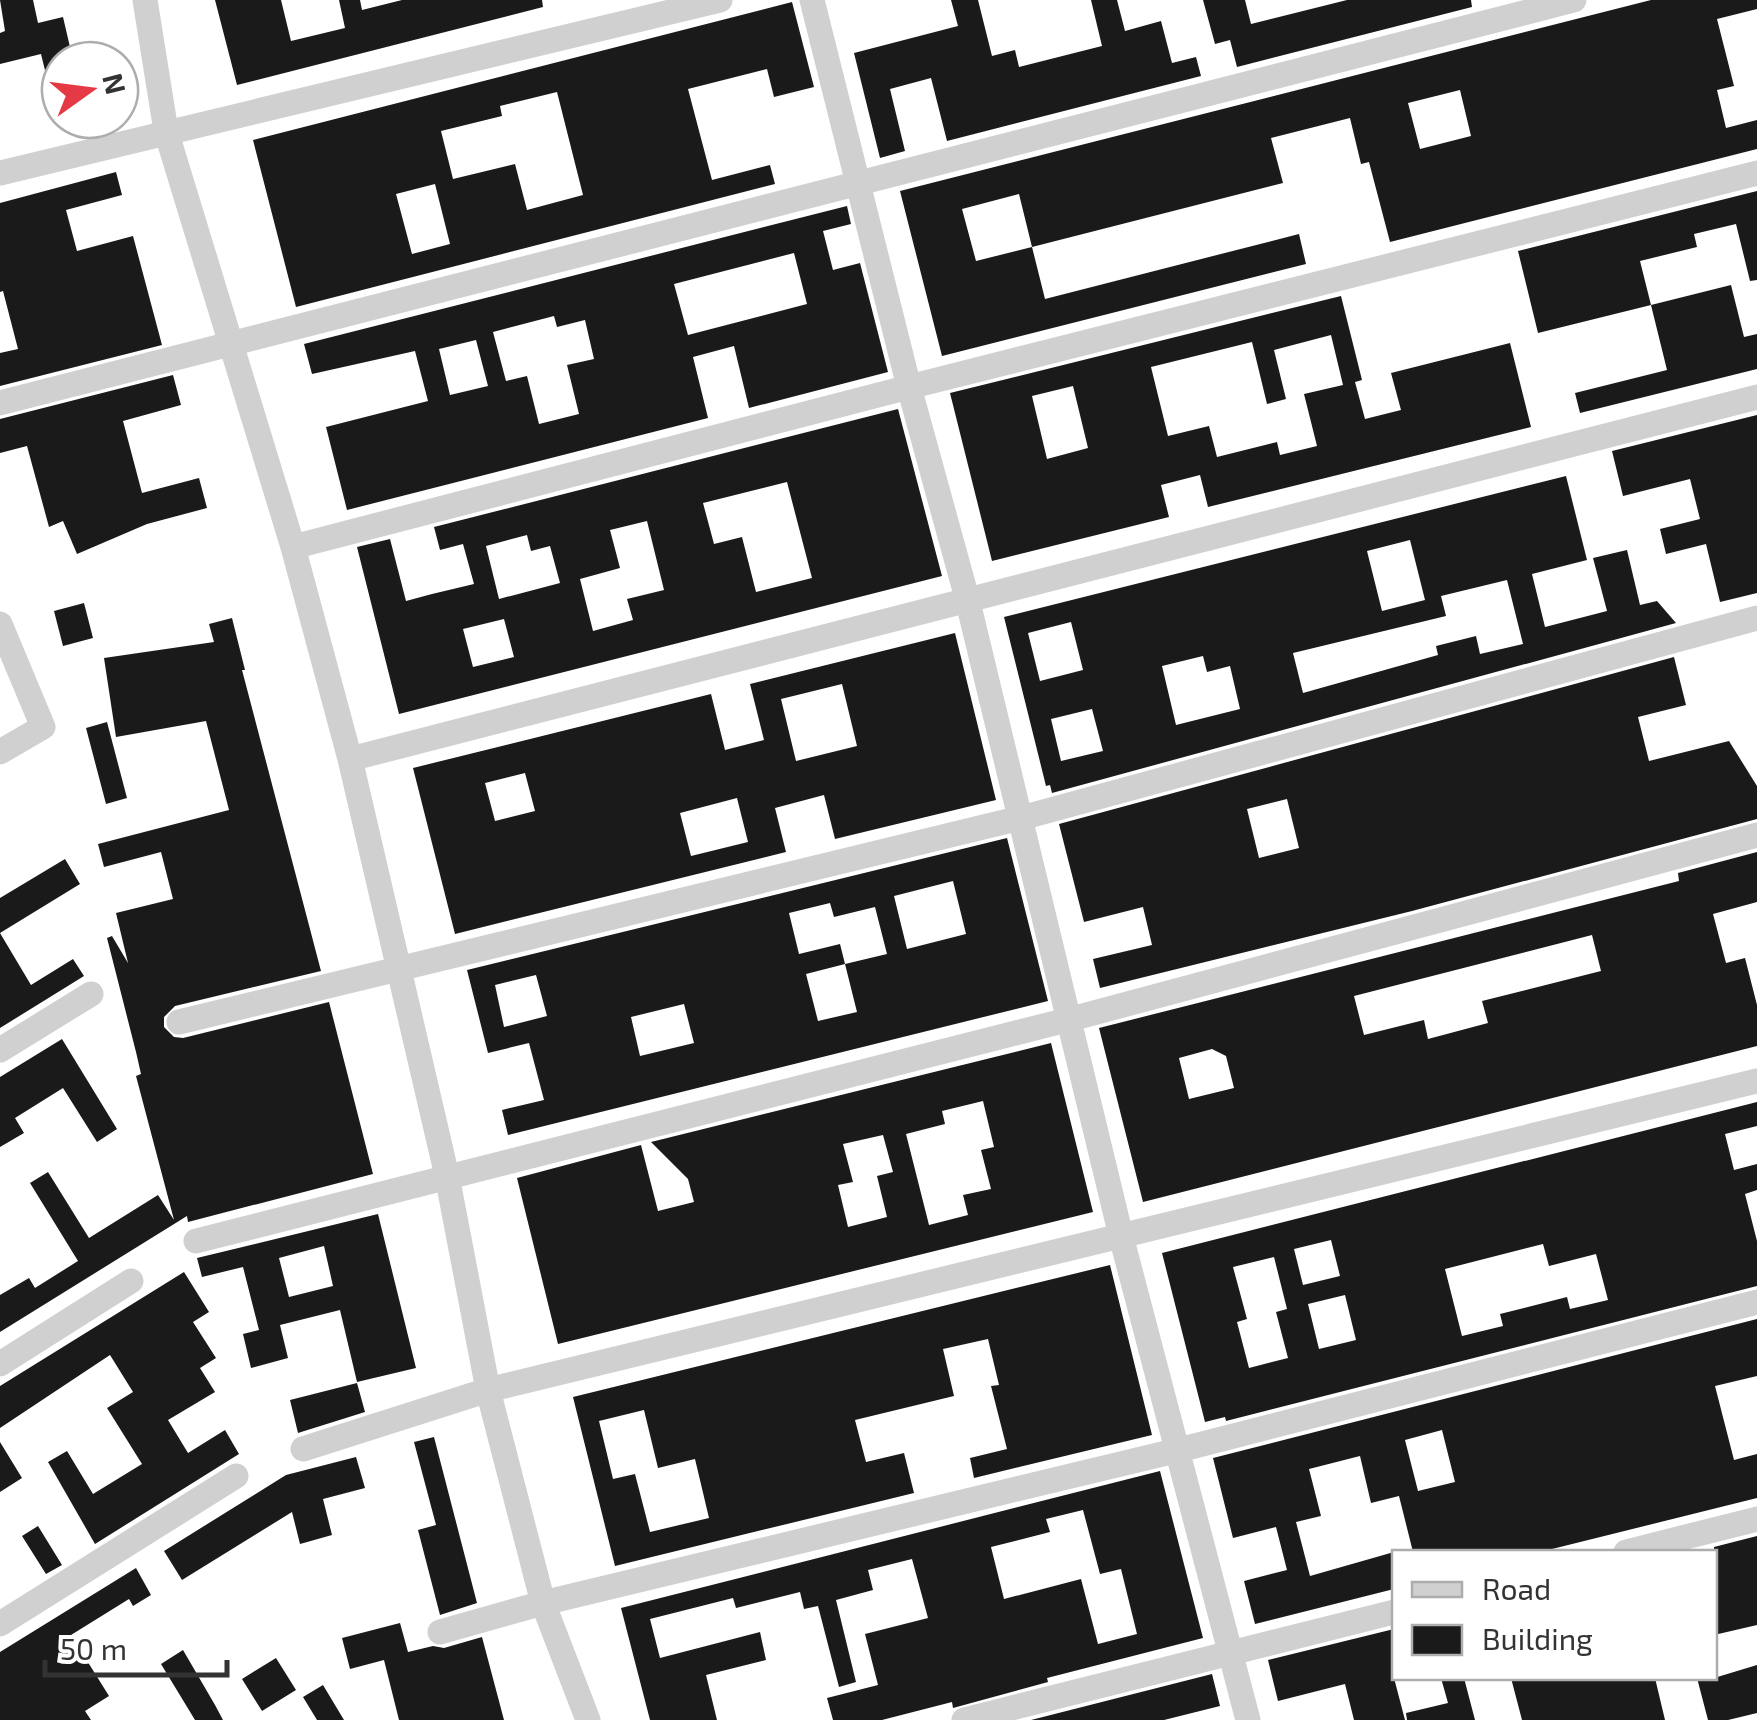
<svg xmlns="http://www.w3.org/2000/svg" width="1757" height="1720" viewBox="0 0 1757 1720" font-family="'Exo 2',sans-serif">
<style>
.building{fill:#1a1a1a;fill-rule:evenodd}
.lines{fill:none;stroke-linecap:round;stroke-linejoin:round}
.street{stroke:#d0d0d0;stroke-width:25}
</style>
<rect width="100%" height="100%" fill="#fff"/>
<path class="building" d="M0,0h33l5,23 25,-6 10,43h-13v42l-7,1 -12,-49 -41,10v-31l5,-2z
M215,0h66l10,41 54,-13 -6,-28h21l2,10 40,-10h140l1,7 -306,78z
M951,0h27l14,56 23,-6 4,17 83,-21 -11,-46h26l8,31 36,-10 11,42 24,-6 5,19 -254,65 -16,-63 -41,11 15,62 -25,7 -26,-105 104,-27z
M1203,0h42l6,24 96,-24h124l1,7 -235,60 -7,-27 -15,4z
M1651,0h106v9l-40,10 17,67 -17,4 9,38 31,-8v29l-367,93 -21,-80 -8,2 -11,-46 -79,20 12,45 -251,64 13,52 254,-65 7,30 -364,92 -42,-165zM1460,90l11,46 -51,13 -12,-46zM1019,194l13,53 -56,14 -14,-52z
M792,2l22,85 -40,10 -7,-28 -79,20 24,91 58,-15 5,19 -479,123 -43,-167zM557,92l26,103 -56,15 -12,-46 -62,15 -12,-48 61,-15 -2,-10zM435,184l15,60 -38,10 -16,-60z
M116,172l6,23 -56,15 11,41 56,-15 29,109 -162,41v-33l18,-4 -15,-58 -3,1v-89z
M1757,191v89l-7,1 -14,-57 -42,10 3,13 -57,14 11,44 -113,28 -20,-82z
M847,206l4,18 -28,7 10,39 27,-7 28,109 -139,36 -15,-62 -41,11 15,61 -361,92 -21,-83 102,-26 -13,-50 -103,23 -8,-30zM794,253l13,51 -119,31 -14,-51zM554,316l3,11 28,-7 9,39 -27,6 12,49 -40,10 -12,-48 -21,5 -13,-49zM476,340l12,46 -38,9 -11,-46z
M1731,285l13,52 13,-3v35l-177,44 -5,-20 92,-23 -16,-65z
M1341,296l21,84 -7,2 10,37 36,-9 -10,-37 119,-30 21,84 -323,80 -8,-32 -39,10 8,32 -177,44 -42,-168zM1331,335l12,50 -39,9 13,52 -37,9 -3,-13 -60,15 -8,-31 -41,10 -17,-69 101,-25 15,62 19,-5 -12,-49zM1073,386l15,62 -41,11 -15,-63z
M173,375l8,30 -58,16 19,72 57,-15 8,30 -60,16 -70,30 -14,-33 -14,6 -22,-81 -27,7v-34z
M898,409l44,167 -543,138 -42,-167 33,-8 16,62 26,-7 42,-10 -11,-40 -23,6 -6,-23zM787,482l25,96 -56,14 -14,-55 -28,7 -11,-41zM647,521l17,69 -37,9 6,21 -40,11 -13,-52 40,-11 -10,-38zM527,535l4,16 19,-5 10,37 -61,16 -13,-53zM504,619l10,38 -41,10 -10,-38z
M1757,415v178l-37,9 -14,-58 -40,10 -6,-25 40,-10 -10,-40 -67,17 -11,-45z
M1566,476l21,84 -55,14 13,53 62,-16 -14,-53 34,-8 13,55 17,-4 19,22 -624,170 -2,-8 -4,1 -42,-169zM1410,540l15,60 -43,11 -15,-60zM1507,580l16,64 -43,10 -4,-18 -40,10 2,9 -135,38 -10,-40 153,-37 -5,-20zM1071,622l12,48 -43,11 -12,-48zM1203,656l4,16 23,-6 10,43 -64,16 -14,-59zM1092,709l11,42 -42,10 -10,-42z
M84,603l9,35 -30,8 -9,-35z
M232,618l13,52h-3l79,301 -146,35 -11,11v10l10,10 9,1 146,-36 44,172 -185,48 -1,-6 -187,116v-37l29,-17 6,10 43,-27 -48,-78 18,-11 41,66 69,-43 16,25 -38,-144 5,-2 -5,-22 -29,-114 5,-2 16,27 -12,-50 57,-14 -12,-47 -57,15 -6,-23 131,-34 -23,-89 -90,16 -12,-79 110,-16 -5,-18z
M955,633l41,167 -161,39 -11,-44 -49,13 11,44 -331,82 -42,-166 298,-74 14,56 39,-10 -14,-56zM842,684l15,62 -61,15 -15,-62zM525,773l10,38 -40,10 -10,-38zM737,798l11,44 -57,14 -11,-43z
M1674,657l12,48 -48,12 11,44 80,-20 28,45v33l-345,92 -312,77 -7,-29 59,-14 -9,-38 -59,15 -25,-98zM1287,799l12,49 -40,10 -12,-49z
M107,722l20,76 -21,6 -20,-76z
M1007,838l41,163 -540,134 -6,-25 42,-10 -15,-57 -41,10 -21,-83zM953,881l13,53 -59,15 -13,-53zM830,903l4,14 41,-10 12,47 -42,10 -5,-20 -41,10 -10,-41zM845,964l12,48 -39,9 -12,-47zM536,975l11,41 -43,11 -9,-42zM684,1004l10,39 -54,13 -9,-39z
M1757,852v50l-44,12 13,49 19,-5 12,47v41l-614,156 -44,-174 580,-147 -1,-8zM1592,935l9,36 -119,30 6,22 -60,16 -4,-19 -60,15 -10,-39zM1212,1049l14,7 8,32 -45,11 -10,-41z
M65,859l15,25 -80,49v-35z
M0,933l31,52 42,-26 11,17 -84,52z
M62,1039l55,90 -20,13 -34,-54 -48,30 9,15 -24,14v-70z
M1051,1043l42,169 -535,132 -41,-166 124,-33 17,66 36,-9 -6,-23 -37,-37zM983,1101l11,46 -13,3 10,39 -28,6 5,20 -39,10 -23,-91 39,-10 -3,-13zM883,1135l10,37 -16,4 10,41 -39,10 -10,-42 15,-3 -10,-38z
M1757,1102v24l-32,8 9,36 23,-6v26l-12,4 12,47v45l-531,135 -1,-4 -20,5 -43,-169zM1331,1240l9,36 -37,9 -9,-36zM1543,1244l6,22 47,-12 12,46 -38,9 -3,-12 -67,17 3,12 -41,10 -17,-67zM1274,1257l13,52 -11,3 12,46 -39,10 -12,-46 10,-3 -14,-52zM1345,1295l11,45 -37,9 -11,-45z
M378,1214l38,154 -59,14 -17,-72 -60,15 8,33 -37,10 -8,-34 16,-4 -16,-63 -41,10 -5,-19zM324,1246l9,40 -44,11 -10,-39z
M1110,1265l42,170 -178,43 -4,-20 37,-9 -16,-63 8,-1 -11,-46 -45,10 11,47 -99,24 11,42 38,-9 10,40 -299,73 -42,-169zM644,1410l14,58 37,-9 14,59 -59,14 -15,-58 -22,5 -14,-58z
M184,1272l25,40 -16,10 23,36 -16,10 15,24 -47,28 20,33 37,-23 14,24 -144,90 -47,-82 19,-11 26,43 49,-30 -35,-56 26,-16 -23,-37 -110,73v-42z
M1757,1319v57l-42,10 19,74 23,-6v44l-217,54h-127l-14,-56 -28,7 -11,-47 -51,13 12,47 -25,6 14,54 84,-24v37l-139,35 -11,-43 43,-11 -11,-43 -43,11 -20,-80zM1442,1430l13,52 -37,9 -13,-51z
M357,1383l8,29 -67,21 -8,-33z
M434,1437l43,166 -37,12 -22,-85 18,-5 -22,-83z
M0,1442l22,36 -22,14z
M356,1457l9,31 -42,11 9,36 -32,9 -8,-32 -110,68 -18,-29 122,-76z
M1160,1471l43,167 -156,40 1,4 -95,26 -1,-6 -70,18h-49l-6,-22 51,-13 -13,-51 63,-16 -16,-59 -44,11 5,20 -37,10 20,82 -17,5 -21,-81 -14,3 -4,-17 -64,16 -3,-10 -83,21 10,39 100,-26 6,28 -60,15 11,45h-67l-29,-112zM1083,1510l17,64 21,-5 16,65 -39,10 -17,-65 -77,20 -13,-52 59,-15 -4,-13z
M38,1526l24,39 -16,9 -24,-38z
M1757,1536v89l-43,10v-88z
M136,1568l15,27 -18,11 -4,-7 -58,36 38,61 -24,15 6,9h-91v-68z
M400,1623l8,29 25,-6 11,2 38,-11 22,83h-105l-15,-60 -34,9 -8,-31z
M1394,1629v49l11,42h-51l-9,-36 -67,17 -10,-41z
M183,1650l32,55 8,15h-28l-34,-56z
M276,1658l20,32 -34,21 -20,-32z
M1757,1665v48l-29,7h-20l-11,-42h17z
M1212,1674l8,32 -56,14h-133z
M1441,1678h23l11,42h-68l-1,-7 42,-10z
M1511,1678h144l10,42h-143z
M323,1685l21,35h-27l-14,-23z"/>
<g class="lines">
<path class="street" d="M145,0l21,131 127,416 57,212 97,417 41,214 55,213 45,117
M812,0l97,387 58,211 154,638 127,484
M0,173l720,-173
M0,403l1574,-403
M293,547l616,-160 848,-214
M0,624l43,103 -43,25
M350,759l1407,-362
M179,1022l842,-204 736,-200
M0,1050l91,-56
M196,1241l875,-222 686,-184
M0,1364l131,-83
M303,1449l185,-59 1269,-309
M1626,1552l131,-33
M0,1624l236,-148
M440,1632l103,-29 636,-153 578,-148
M964,1720l430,-108"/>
</g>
<rect x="1392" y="1550" width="325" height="130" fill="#ffffff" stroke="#adadad" stroke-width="2.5"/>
<rect x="1412" y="1582" width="50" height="15" fill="#d0d0d0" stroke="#adadad" stroke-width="2.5"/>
<text x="1482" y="1600" font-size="30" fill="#333333">Road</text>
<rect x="1412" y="1625" width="50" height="30" fill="#1a1a1a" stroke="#adadad" stroke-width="2.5"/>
<text x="1482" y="1650" font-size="30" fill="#333333">Building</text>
<g transform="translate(90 90) rotate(76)"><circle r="48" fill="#ffffff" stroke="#adadad" stroke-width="2.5"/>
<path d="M0-8L18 38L0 25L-18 38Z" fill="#e63946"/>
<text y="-15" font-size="28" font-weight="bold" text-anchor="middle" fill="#333333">N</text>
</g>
<path d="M45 1660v15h182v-15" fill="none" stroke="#333333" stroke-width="5"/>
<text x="60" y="1660" font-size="30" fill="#333333" stroke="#ffffff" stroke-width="8" paint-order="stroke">50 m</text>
</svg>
